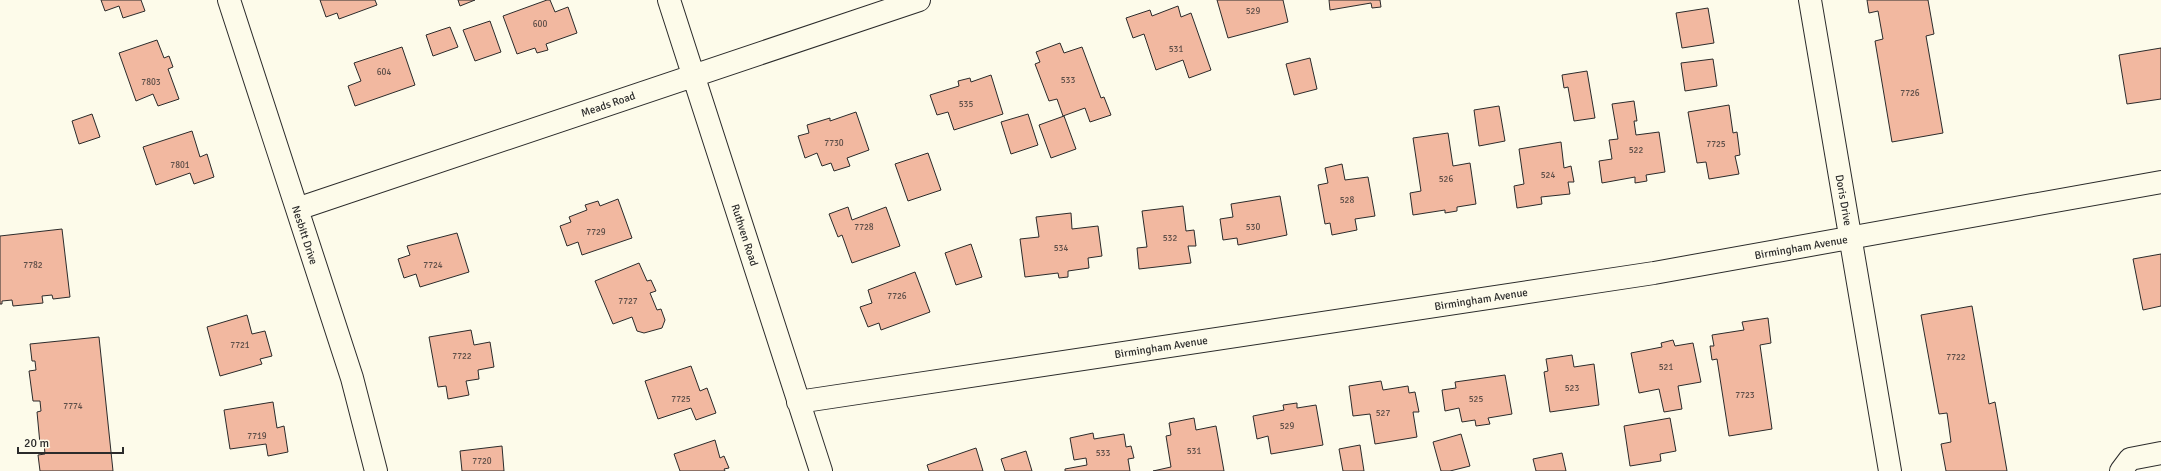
<svg xmlns="http://www.w3.org/2000/svg" width="2161" height="471" viewBox="0 0 2161 471" font-family="Signika,sans-serif">
<style>
.building{fill:#f2b8a0;stroke:#2b2b2b}
.lines{fill:none;stroke-linecap:round;stroke-linejoin:round}
.minor-casing{stroke:#2b2b2b;stroke-width:24}
.minor{stroke:#fdfbea;stroke-width:22}
.labels{text-anchor:middle;stroke-width:3;stroke-linejoin:round;paint-order:stroke}
.number-label{font-size:9px;fill:#5d4e48}
.street-label{font-size:11px;fill:#2b2b2b;stroke:#fdfbea}
</style>
<rect width="100%" height="100%" fill="#fdfbea"/>
<path class="building" d="M101,0h40l4,11 -22,7 -4,-12 -14,5z
M320,0h55l2,5 -38,14 -2,-6 -11,4z
M458,0h17l-15,6z
M547,0h3l5,12 13,-5 9,26 -31,11 2,6 -11,3 -2,-5 -18,6 -14,-38z
M1217,0h66l5,22 -60,16z
M1329,0h51l1,7 -9,1 -1,-5 -41,7z
M1867,0h61l6,34 -8,2 17,97 -51,9 -17,-101 8,-2 -5,-28 -9,2z
M1178,6l3,11 10,-4 20,57 -22,8 -6,-18 -27,10 -12,-36 -11,4 -7,-20 24,-8 2,6z
M1708,8l6,35 -32,5 -6,-35z
M490,21l11,31 -26,9 -12,-31z
M450,27l8,20 -25,9 -7,-21z
M157,40l7,18 5,-2 4,11 -5,2 11,30 -21,7 -5,-12 -17,7 -17,-48z
M1060,43l4,10 18,-6 19,51 3,-1 7,18 -21,7 -5,-14 -22,8 -6,-17 -8,2 -14,-37 5,-2 -4,-10z
M402,47l13,38 -60,21 -7,-20 13,-5 -7,-18z
M2161,48v51l-34,5 -8,-49z
M1310,58l7,31 -23,6 -8,-31z
M1713,59l4,27 -32,5 -4,-28z
M1587,71l8,47 -21,3 -6,-34 -4,1 -2,-13z
M991,75l12,39 -49,16 -6,-18 -11,3 -7,-20 29,-9 -1,-5 12,-3 1,4z
M1634,101l3,20h-3l2,14 23,-3 6,40 -19,3 1,6 -12,2v-6l-33,6 -3,-22 13,-2 -3,-19 9,-1 -6,-35z
M1729,105l4,28 4,-1 3,23 -5,1 4,18 -30,5 -3,-17 -9,1 -9,-51z
M1499,106l6,35 -26,5 -5,-36z
M856,112l13,38 -22,8 3,8 -16,5 -3,-8 -9,3 -5,-13 -12,5 -7,-22 11,-3 -2,-8 23,-7v3z
M92,114l8,23 -21,7 -7,-23z
M1028,114l10,31 -27,9 -10,-32z
M1064,116l12,33 -25,9 -12,-33z
M192,131l8,26 7,-3 7,23 -20,7 -4,-11 -34,12 -13,-38z
M1448,133l5,33 17,-3 6,41 -19,3v4l-12,2v-3l-32,5 -3,-22 11,-2 -8,-53z
M1561,142l3,26 7,-2 3,16h-6l2,12 -29,3 1,7 -25,4 -3,-22 10,-2 -5,-35z
M928,153l13,37 -33,11 -13,-37z
M1342,164l3,16 23,-3 7,39 -20,3 2,11 -25,5 -2,-12 -5,1 -7,-39 10,-2 -3,-15z
M1280,196l7,39 -49,10 -1,-7 -14,2 -3,-21 13,-2 -2,-13z
M618,199l14,39 -50,17 -4,-13 -11,4 -7,-20 11,-4 -2,-5 18,-7 -2,-5 13,-4 2,5z
M1183,206l3,25 8,-1 2,16h-8l3,17 -52,6 -2,-21 10,-1 -5,-36z
M848,207l4,13 34,-13 14,39 -48,17 -10,-28 -4,2 -9,-23z
M1071,213l1,16 26,-3 4,30 -14,2 1,10 -21,3v6l-9,1 -1,-5 -33,4 -5,-38 19,-2 -3,-20z
M62,229l8,68 -17,2 -1,-4 -10,1 1,7 -30,3 -1,-6 -10,1v3h-2v-68z
M457,233l12,39 -49,15 -4,-13 -12,4 -6,-19 12,-4 -3,-9z
M971,244l11,33 -26,8 -11,-32z
M2161,254v52l-18,4 -10,-51z
M639,263l8,18 4,-1 5,11 -6,2 7,17 4,-1 4,11 -3,8 -18,5 -7,-2 -5,-14 -19,7 -18,-43z
M915,272l15,40 -49,18 -2,-7 -11,4 -8,-20 12,-4 -4,-13z
M1972,306l17,98 6,-2 12,69h-61l-5,-27 10,-2 -4,-29 -8,1 -18,-99z
M247,315l5,19 13,-3 7,25 -12,3 2,5 -42,12 -13,-49z
M1768,318l3,25 -11,2 12,84 -43,7 -12,-77 -5,1 -2,-14h4l-2,-11 32,-5 -2,-8z
M471,330l3,15 16,-3 4,25 -16,3 1,9 -13,2 3,14 -21,4 -2,-13 -8,1 -9,-50z
M99,337l14,134h-73l-2,-16 7,-1 -1,-11 -4,1 -3,-32 4,-1 -1,-10h-7l-4,-30 7,-1 -1,-9h-3l-2,-17z
M1673,340l2,6 18,-3 8,39 -23,4 4,23 -18,3 -5,-23 -20,4 -8,-40 31,-6 -1,-4z
M1572,355l2,12 20,-3 5,41 -49,7 -6,-40 4,-1 -2,-12z
M691,366l9,25 7,-3 9,25 -20,7 -5,-12 -33,11 -13,-38z
M1505,375l7,39 -24,4 2,6 -14,2 -1,-6 -13,2 -3,-14 -14,3 -3,-21 14,-2 -1,-6z
M1381,381l2,9 25,-4 1,7 6,-1 4,20h-6l4,25 -42,7 -5,-30 -17,2 -4,-30z
M273,402l4,26 7,-2 4,26 -20,4 -2,-12 -36,5 -6,-39z
M1297,403v5l19,-3 7,40 -52,9 -3,-18 -11,3 -4,-23 31,-6 -1,-5z
M1194,418l2,12 20,-4 8,45h-71l18,-4 -5,-31 5,-1 -2,-12z
M1670,418l6,33 -16,3 1,7 -31,5 -6,-40z
M1093,433l1,6 30,-5 2,13 5,-1 3,12 -6,1 2,12h-65v-2l22,-4 -1,-7 -12,2 -4,-22z
M1461,434l9,32 -20,5h-9l-8,-29z
M715,440l5,18 4,-2 5,12 -5,1 1,2h-45l-6,-17z
M1360,445l4,26h-21l-4,-22z
M502,446l2,25h-42l-2,-20z
M976,448l7,23h-54l-2,-6z
M1026,451l6,20h-27l-4,-12z
M1562,453l4,18h-30l-3,-12z"/>
<g class="lines">
<defs>
<path id="minor" d="M229,0l123,378 24,93
M669,0l152,471
M1810,0l80,471
M297,209l622,-209
M798,402l856,-129 507,-91
M2121,471l9,-12 31,-6"/>
</defs>
<use href="#minor" class="minor-casing"/>
<use href="#minor" class="minor"/>
</g>
<g class="labels">
<g class="number-label">
<text x="1253" y="14">529</text>
<text x="540" y="27">600</text>
<text x="1176" y="52">531</text>
<text x="384" y="75">604</text>
<text x="1068" y="83">533</text>
<text x="151" y="85">7803</text>
<text x="1910" y="96">7726</text>
<text x="966" y="107">535</text>
<text x="834" y="146">7730</text>
<text x="1716" y="147">7725</text>
<text x="1636" y="153">522</text>
<text x="180" y="168">7801</text>
<text x="1548" y="178">524</text>
<text x="1446" y="182">526</text>
<text x="1347" y="203">528</text>
<text x="864" y="230">7728</text>
<text x="1253" y="230">530</text>
<text x="596" y="235">7729</text>
<text x="1170" y="241">532</text>
<text x="1061" y="251">534</text>
<text x="33" y="268">7782</text>
<text x="433" y="268">7724</text>
<text x="897" y="299">7726</text>
<text x="628" y="304">7727</text>
<text x="240" y="348">7721</text>
<text x="462" y="359">7722</text>
<text x="1956" y="360">7722</text>
<text x="1666" y="370">521</text>
<text x="1572" y="391">523</text>
<text x="1745" y="398">7723</text>
<text x="681" y="402">7725</text>
<text x="1476" y="402">525</text>
<text x="73" y="409">7774</text>
<text x="1383" y="416">527</text>
<text x="1287" y="429">529</text>
<text x="257" y="439">7719</text>
<text x="1194" y="454">531</text>
<text x="1103" y="456">533</text>
<text x="482" y="464">7720</text>
</g>
<g class="street-label">
<text transform="translate(608 104) rotate(-19)" y="4">Meads Road</text>
<text transform="translate(1844 200) rotate(80)" y="4">Doris Drive</text>
<text transform="translate(305 235) rotate(72)" y="4">Nesbitt Drive</text>
<text transform="translate(745 235) rotate(72)" y="4">Ruthven Road</text>
<text transform="translate(1801 247) rotate(-10)" y="4">Birmingham Avenue</text>
<text transform="translate(1481 299) rotate(-9)" y="4">Birmingham Avenue</text>
<text transform="translate(1161 347) rotate(-9)" y="4">Birmingham Avenue</text>
</g>
</g>
<path d="M18 447v6h105v-6" fill="none" stroke="#2b2b2b" stroke-width="2"/>
<text x="24" y="447" font-size="12" fill="#2b2b2b" stroke="#fdfbea" stroke-width="3" paint-order="stroke">20 m</text>
</svg>
